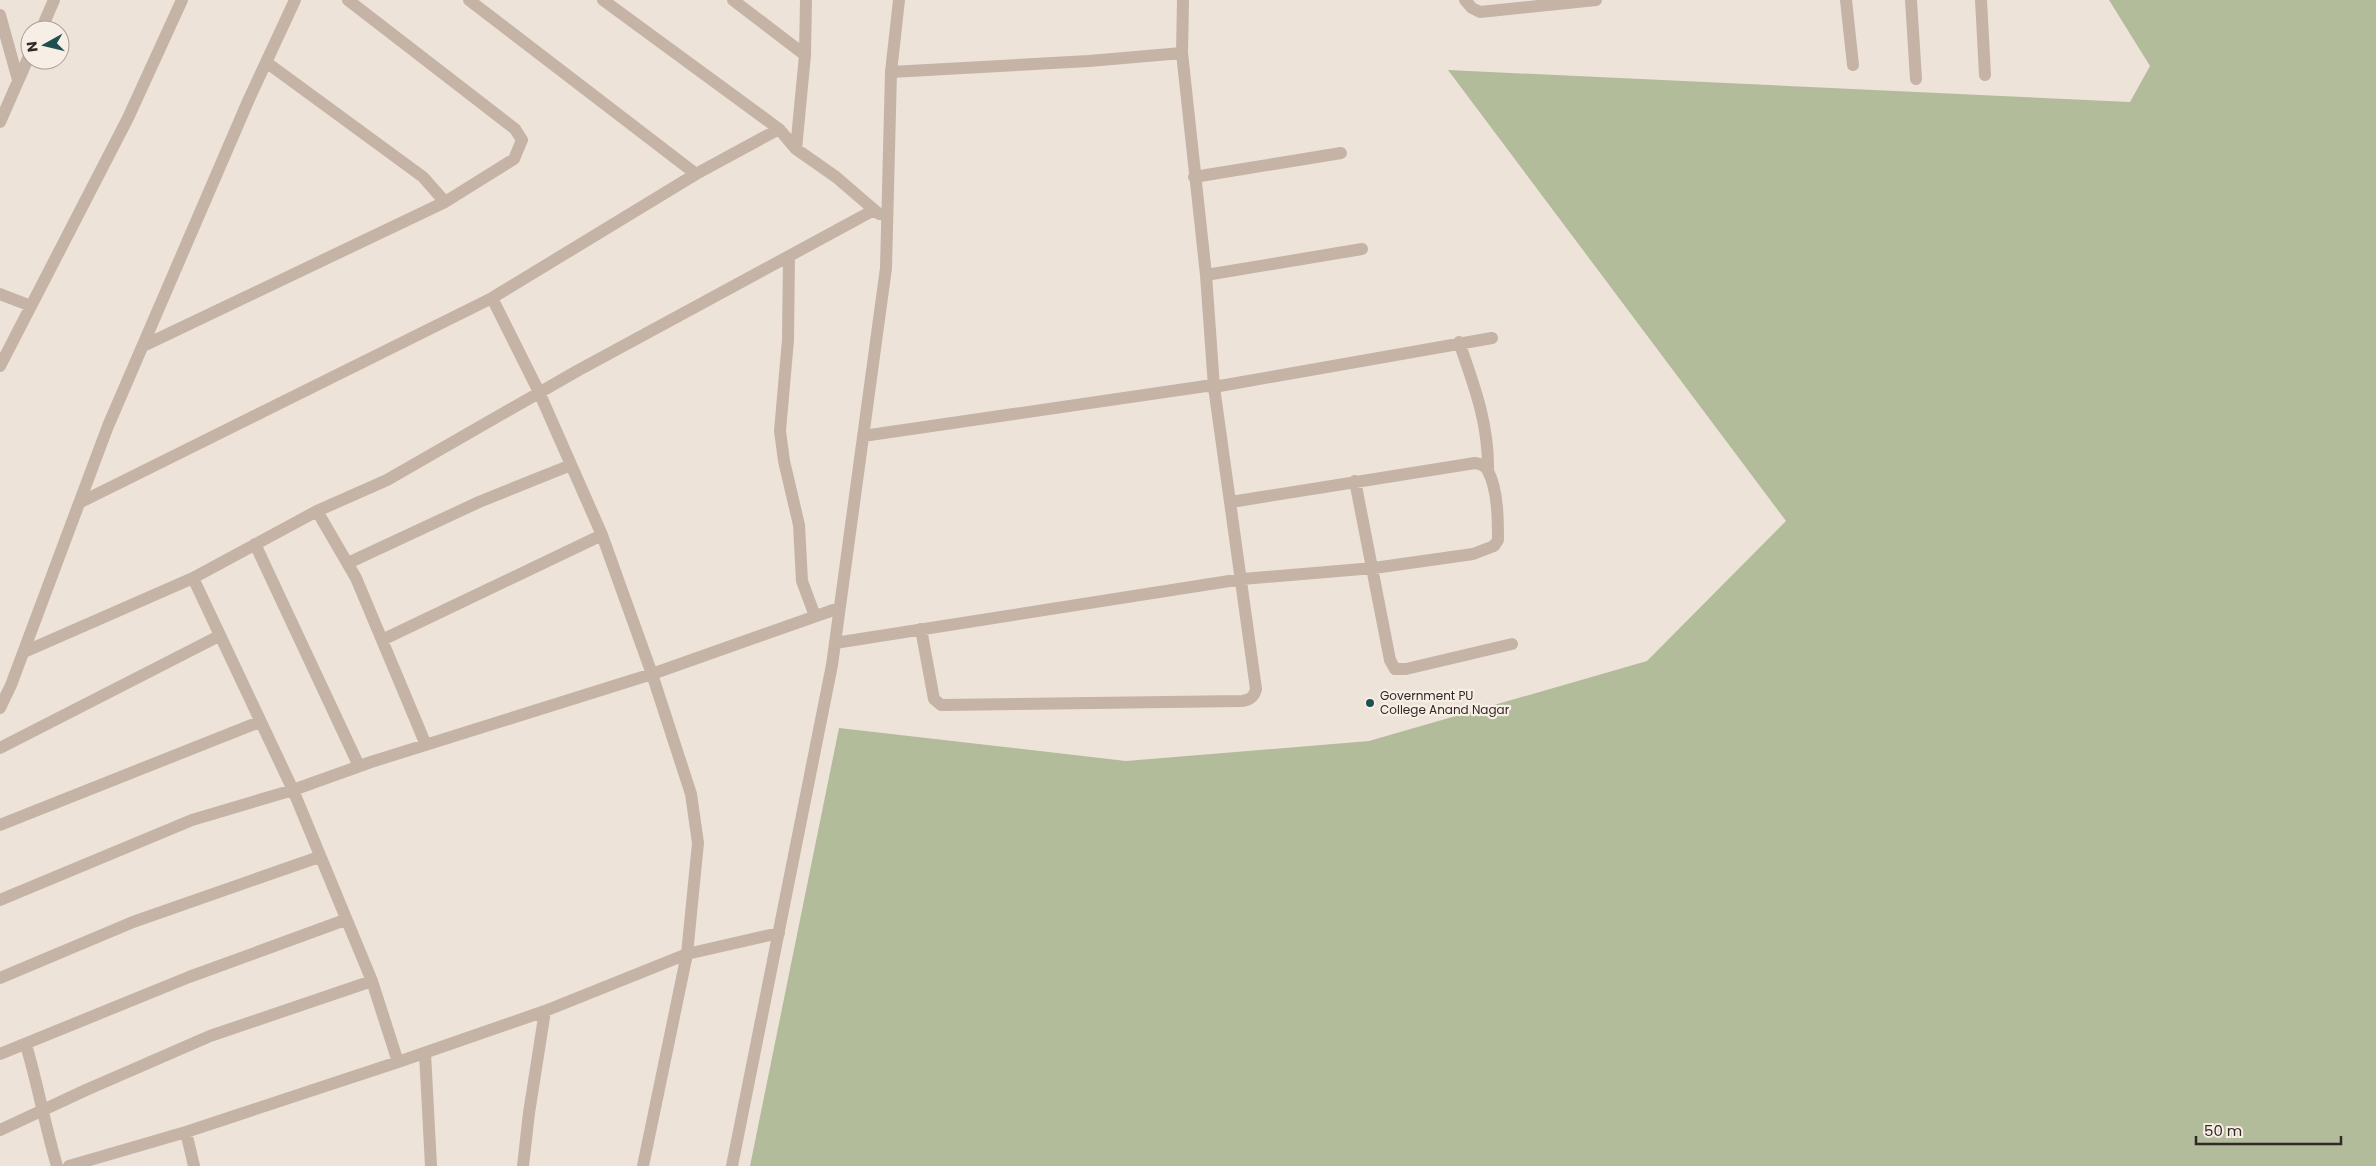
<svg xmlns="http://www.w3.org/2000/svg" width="2376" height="1166" viewBox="0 0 2376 1166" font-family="Poppins,sans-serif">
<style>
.green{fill:#b2bc9b}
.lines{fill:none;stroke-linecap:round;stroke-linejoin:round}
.minor{stroke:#c5b3a6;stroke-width:12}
.poi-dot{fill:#204f50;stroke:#f7eee5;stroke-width:2}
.labels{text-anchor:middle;stroke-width:4.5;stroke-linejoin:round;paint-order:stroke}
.poi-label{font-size:12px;fill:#322926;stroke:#f7eee5;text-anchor:start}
</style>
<rect width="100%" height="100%" fill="#eee3d9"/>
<path class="green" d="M2109,0h267v1166h-1626l89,-438 287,33 243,-20 278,-80 139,-140 -338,-451 682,32 20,-36z"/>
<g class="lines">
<path class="minor" d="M469,0l227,174
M603,0l176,129 17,20 40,28 43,37
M733,0l72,55
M1465,0l7,8 8,4 116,-12
M1846,0l7,65
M1911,0l5,79
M1981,0l4,75
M0,15l18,65
M41,30l13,-30
M266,62l157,115 22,25
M891,72l198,-11 93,-8
M0,122l30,-68
M796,149l9,-94 1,-55
M1194,177l147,-24
M789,256l-1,84 -8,91 4,30 15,64 3,56 13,35
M1206,275l156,-26
M0,294l31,12
M492,298l47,94 63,143 50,139 39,120 7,49 -11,111 -44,212
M1459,342c15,43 30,82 29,129
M143,346l302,-144 69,-43 8,-19 -7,-11 -167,-129
M0,366l128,-248 54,-118
M863,436l343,-50 8,1 278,-49
M1355,481l35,179 5,9h11l106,-25
M79,503l413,-205 204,-124 83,-45
M317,511l39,67 70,167
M255,544l104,222
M348,563l131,-61 92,-37
M839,608l-187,66 -281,88 -78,28 -100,-212 124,-67 70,-31 190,-109 297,-161
M921,629l12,65 1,5 7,6 301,-4c8,-1 12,-4 14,-12l-42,-302 -8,-112 -24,-222 1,-53
M382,640l220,-105
M835,643l407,-64 132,-11 99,-14 21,-8 4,-6c0,-20 0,-50 -10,-69 -3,-6 -8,-7 -13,-8l-244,39
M24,652l169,-74
M0,708l11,-23 97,-259 141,-327 46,-99
M0,748l219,-112
M0,825l259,-103
M0,900l192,-80 101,-30 79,191 26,81
M0,978l133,-56 186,-65
M26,1045c12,40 19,81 31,121
M425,1053l6,113
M0,1054l189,-77 156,-57
M0,1130l86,-40 124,-54 162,-55
M186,1132l8,34
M69,1166l117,-34 212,-70 147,-51 142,-57 92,-21
M523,1166l6,-53 16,-102
M732,1166l100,-501 54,-397 5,-196 8,-72"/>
</g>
<circle class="poi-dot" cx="1370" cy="703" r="5"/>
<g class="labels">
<g class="poi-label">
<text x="1380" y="700">Government PU<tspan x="1380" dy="14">College Anand Nagar</tspan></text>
</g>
</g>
<g transform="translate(45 45) rotate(262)"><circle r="24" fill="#f7eee5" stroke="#a89f99"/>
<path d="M0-4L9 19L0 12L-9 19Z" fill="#204f50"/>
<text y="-8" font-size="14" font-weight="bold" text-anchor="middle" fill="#322926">N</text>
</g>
<path d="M2196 1136v8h145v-8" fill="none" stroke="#322926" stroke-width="2.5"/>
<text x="2204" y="1136" font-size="15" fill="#322926" stroke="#f7eee5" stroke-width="4" paint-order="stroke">50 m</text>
</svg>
